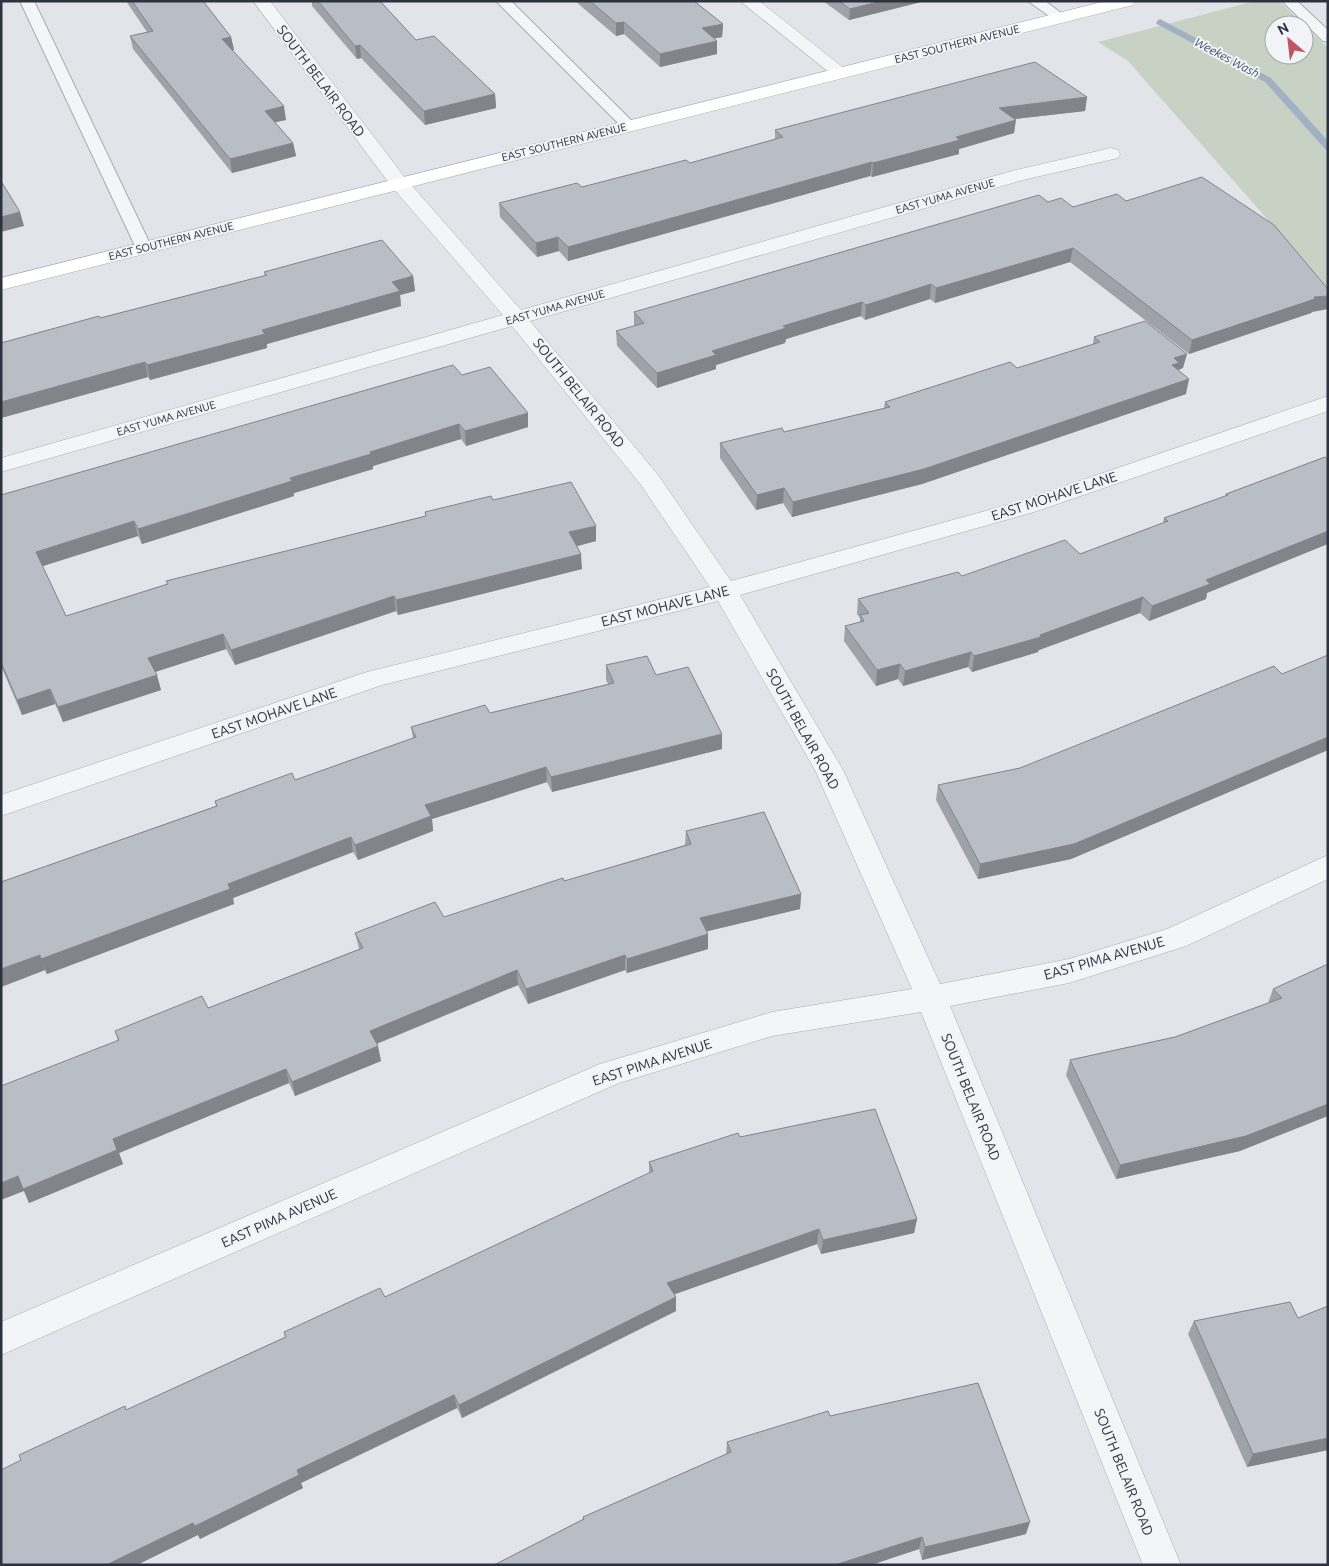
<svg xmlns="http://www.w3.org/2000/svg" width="1329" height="1566" viewBox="0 0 1329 1566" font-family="Ubuntu,sans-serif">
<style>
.green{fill:#c7d2c4;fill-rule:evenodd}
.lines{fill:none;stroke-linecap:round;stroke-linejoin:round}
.stream{fill:#a1b1c5;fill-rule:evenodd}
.lane-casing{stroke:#a8abb3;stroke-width:2}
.street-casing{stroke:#a8abb3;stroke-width:1}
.secondary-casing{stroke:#a8abb3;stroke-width:1}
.lane{fill:#f4f5f7;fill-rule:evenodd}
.street{fill:#f4f5f7;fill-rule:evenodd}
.secondary{fill:#fff;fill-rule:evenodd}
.wall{fill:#9fa3a9}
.shaded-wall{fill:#82848a}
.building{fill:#b9bdc5;stroke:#82848a}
.labels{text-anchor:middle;stroke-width:4;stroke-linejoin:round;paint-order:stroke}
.far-street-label{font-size:11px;fill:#2c323f;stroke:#f1f3f6}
.far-water-label{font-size:12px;font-style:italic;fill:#3a506e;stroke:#f1f3f6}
.street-label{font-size:14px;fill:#2c323f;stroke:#f1f3f6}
</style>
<rect width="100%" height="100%" fill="#e2e4e9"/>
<path class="green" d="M1255,1h24l49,47v240l-200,-227 -30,-19zM1274,25h30v30h-30z"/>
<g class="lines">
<path class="stream" d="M1160,19l111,59 57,63v9l-3,-1 -60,-67 -108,-58 -1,-2z"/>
<defs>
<path id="lane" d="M20,1h14l118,247 -2,3h-12l-2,-3z
M496,1h15l123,122 2,3 -2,3h-10z
M1028,1h17l23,17 -7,4 -5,-1z
M1282,1h15l31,29v12l-5,-1z"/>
<path id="street" d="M253,1h17l136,178 115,131 491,-139 99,-23 7,2 2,4 -2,4 -95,22 -493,141 128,154 73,106 287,-79 310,-106v15l-294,101 -294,83 103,175 97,214 129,-25 98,-30 161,-74v24l-142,67 -117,37 -119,23 231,559h-38l-222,-553 -149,24 -153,47 -618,272v-33l599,-258 172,-52 140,-23 -97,-219 -97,-169 -336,84 -381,131v-21l366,-123 343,-85 -69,-102 -129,-159 -511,146v-14l502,-143 -111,-128z
M740,1h19l91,72 -3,4 -6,1 -6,-1z"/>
<path id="secondary" d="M1106,1h29l-2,4 -1132,285v-12z"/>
</defs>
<use href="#lane" class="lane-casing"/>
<use href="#street" class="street-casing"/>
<use href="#secondary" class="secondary-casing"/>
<use href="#lane" class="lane"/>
<use href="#street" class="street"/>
<use href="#secondary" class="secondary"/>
</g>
<path class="wall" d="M126,1h77l28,36 3,13 -2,1 54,69 -11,2 18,21 3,13 -64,17 -99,-124 -3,-13 17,-4z
M312,1h68l36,39 79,54 1,14 -71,17 -64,-67 -4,1 -45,-53z
M575,1h119l29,23 -1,13 -8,1 3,3v13l-57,13 -36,-33 -8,2z
M823,1h102l-76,19z
M1087,97l-2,14 -70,8 -1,14 -55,16v5l-87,23 -2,-1 -302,85 -9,-10 -22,6 -37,-40 -1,-14 83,-16 108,-24 85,-24v-9z
M1126,201l186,111 -1,1 -122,41 -119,-92 -135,41 -5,-4 -65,21 -4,-4 -75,23 -1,4 -69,22v4l-59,19 -40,-42 -1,-15 18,-5v-14l414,-110 25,5z
M264,272l149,4 2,15 -15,4 1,11 -134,38v4l-117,32 -2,-3 -147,41v-75l264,-67z
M1094,337l89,31 -5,2 8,24 -264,90 -130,33 -9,-14 -27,7 -36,-52v-15l64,-11 100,-24 1,-6 132,-34 76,-24z
M462,375l66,52 -62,19 -5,-7 -88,27v3l-79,24v3l-152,48 -4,-8 -96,30 24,50 101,-32 -1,-3 259,-65v-4l68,-12 103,41 -19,5 5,23 -184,46 -2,-4 -161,54 -9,-16 -71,23 6,18 -98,32 -8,-18 -33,11 -21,-49v-171z
M1325,457l-118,136 -1,6 -57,22 -9,-8 -101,37 -1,2 -66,20 -4,-5 -65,19 -5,-7 -22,7 -32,-45 1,-15 15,-4v-4l-3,-4 1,-15 104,-23 118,-22 83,-31 1,-5 61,-22 1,-2z
M1328,655v95l-257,109 -93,20 -42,-79 2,-15 82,-17 262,-94z
M606,665l50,10 66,74 -170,43 -5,-10 -115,37 1,12 -75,29 -5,-8 -120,46 1,6 -187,70 -2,-4 -44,17v-105l215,-76 -1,-5 80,-21 118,-42 -2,-11 79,-14 118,-29 -2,-4z
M686,831l115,63 -1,15 -93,22 1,3v15l-81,24 -2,-3 -97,34 -10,-19 -141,59 4,17 -86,35 -6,-13 -170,70 4,11 -94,39 -5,-12 94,-150 -3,-10 93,-23 151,-59 -4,-16 89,-16 241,-72z
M1328,964l-88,187 -124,28 -50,-104 4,-15 105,-23 93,-34 5,-14z
M740,1137l177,82 -3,14 -93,21 -4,-10 -143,50 2,3v14l-214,107 -5,-10 -156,75 2,5 -103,51 -2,-4 -177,-75 105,-50 159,-73 -1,-5 101,-35 264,-124v-11z
M1328,1306v144l-81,17 -59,-133 6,-13 104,-3z
M830,1416l196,118 -104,26 -3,-11 -48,16h-377l89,-46v-2l143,-63 1,-12z"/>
<path class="shaded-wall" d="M882,1h43l-76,19 1,-11z
M624,22v12l-8,2v-13z
M723,24l-1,13 -20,4v-13z
M231,37l3,13 -10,2 -2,-13z
M717,41v13l-57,13v-13z
M360,45l1,13 -4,1 -2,-13z
M495,94l1,14 -71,17 -1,-14z
M1087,97l-2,14 -88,10 2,-13z
M284,106l2,14 -19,4 -2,-13z
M1016,120l-2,13 -55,16v5l-87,23 1,-14 83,-26z
M293,143l3,13 -64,17 -2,-14z
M872,162l-2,14 -302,85v-14z
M20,212l4,14 -23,6v-15z
M558,237l1,14 -22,6 -1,-14z
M1073,248l-3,14 -135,41 1,-15z
M413,276l2,15 -15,4 1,11 -134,38v4l-117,32 -3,-15 245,-83z
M931,284l-1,15 -65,21 1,-15z
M1328,296v13l-16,3 -1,1 -122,41 3,-14 122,-43z
M862,302l-1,14 -75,23 -1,4 -69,22v4l-59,19v-15l55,-22 71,-25z
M1187,354l-4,14 -5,2 -10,10 6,-22z
M145,362l3,15 -147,41v-16z
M1189,379l-3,15 -264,90 -130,33 1,-15z
M528,413v14l-62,19 -1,-15z
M459,424l2,15 -88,27v3l-79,24v3l-152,48 -4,-15 232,-77z
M784,488l-1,15 -27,7 1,-15z
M134,521l4,15 -98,31 -4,-15z
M596,526v15l-26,7 -1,-16z
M1328,531v13l-121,49 -1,6 -57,22 3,-15 54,-26z
M581,554l1,15 -184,46 -2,-15z
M394,596l2,15 -161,54 -4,-15z
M1143,597l-3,16 -101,37 -1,2 -66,20 2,-16 66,-21z
M223,634l3,15 -74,24 -4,-15z
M971,652l-3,15 -65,19 2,-15z
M900,664l-2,15 -22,7 1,-16z
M157,675l4,15 -98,32 -5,-15z
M50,689l5,15 -33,11 -5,-15z
M722,734v15l-170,43 -1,-15z
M1328,737v13l-257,109 -93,20 2,-15z
M546,767l1,15 -115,37 1,12 -75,29 -3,-15 70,-40z
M351,837l2,15 -120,46 1,6 -187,70 -6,-15 187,-75z
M801,894l-1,15 -100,24v-15z
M708,934v15l-81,24v-14z
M40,955l5,15 -44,17v-18z
M625,955v15l-97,34 -2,-15z
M517,970l1,15 -145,60 -3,-14z
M378,1046l3,15 -86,35 -3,-14z
M286,1069l3,14 -170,70 4,11 -94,39 -5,-12 -23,9v-17l112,-44z
M1328,1095v21l-88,35 -124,28 4,-14z
M917,1219l-3,14 -93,21 2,-14z
M819,1229l-2,15 -150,53v-14z
M676,1297v14l-214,107 -3,-13z
M454,1395l3,13 -156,75 2,5 -103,51 -2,-4 -61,30h-31l191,-95z
M1328,1438v12l-81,17 6,-13z
M1030,1522l-4,12 -104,26 3,-13z
M922,1537l-3,12 -48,16h-36z"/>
<path class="building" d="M132,1h71l28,36 -9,2 62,67 -19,5 28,32 -63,16 -100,-123 23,-5z
M318,1h62l36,39 18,-4 61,58 -71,17 -64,-66 -5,1z
M590,1h104l29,23 -21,4 15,13 -57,13 -36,-32 -8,1z
M839,1h43l-32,8z
M1035,62l52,35 -88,11 17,12 -60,17 4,3 -87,23 -1,-1 -304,85 -10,-10 -22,6 -37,-40 78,-20 5,4 104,-27 4,3 93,-26 -8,-7z
M1202,177l72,48 54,64v7l-14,1 1,2 -123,41 -119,-92 -137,40 -5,-4 -65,21 -4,-3 -79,24 3,2 -74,23 4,4 -59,18 -41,-42 28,-8 -10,-11 405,-117 9,7 13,-4 12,9 44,-13 9,7z
M1,181l19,31 -19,5z
M382,240l31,36 -21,6 8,9 -138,39 3,4 -118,31 -2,-3 -144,40v-59l98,-27 1,2 167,-43 -3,-3z
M1145,321l42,33 -13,4 5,5 -7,2 17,14 -265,90 -131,33 -9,-14 -27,7 -37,-52 62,-15 2,4 106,-25 -5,-5 125,-40 7,6 83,-26 -6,-5z
M453,365l9,10 28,-8 38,46 -63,18 -6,-7 -89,28 1,2 -81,24 2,3 -154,48 -4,-8 -98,31 30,64 102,-32 -2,-3 260,-65 -1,-4 66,-16 2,4 78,-18 25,44 -27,6 12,22 -185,46 -2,-4 -163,54 -8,-16 -75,24 9,17 -99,32 -8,-18 -33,11 -16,-38v-167z
M1325,457l3,2v72l-122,49 4,4 -58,22 -9,-9 -103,38 1,2 -67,19 -3,-4 -66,19 -5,-7 -23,6 -32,-44 19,-5 -4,-6 9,-2 -11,-14 100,-27 4,4 103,-36 15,14 88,-33 -4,-3 64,-23 -2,-1z
M1328,655v82l-254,107 -94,20 -42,-79 82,-17 254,-102 8,8z
M647,656l9,19 32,-8 34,67 -171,43 -5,-10 -121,38 6,11 -76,29 -4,-8 -123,47 2,5 -189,70 -1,-4 -39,14v-87l216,-76 -2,-5 77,-28 3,7 121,-43 -5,-10 74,-22 5,8 124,-30 -8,-18z
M764,812l37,82 -101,24 8,16 -81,25 -2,-4 -99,34 -9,-19 -147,61 8,15 -86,36 -6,-13 -173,70 4,11 -94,39 -5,-13 -17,7v-97l118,-46 -4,-9 87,-35 6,12 155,-60 -8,-15 80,-31 9,15 119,-39 1,3 127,-37 -5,-13z
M1328,964v140l-82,32 -126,29 -50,-105 105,-23 107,-39 -9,-9z
M875,1109l42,110 -94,21 -4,-11 -152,54 9,14 -217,108 -5,-10 -157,75 2,5 -104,51 -2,-3 -87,42h-105v-95l20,-10 -2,-5 106,-49 1,4 160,-73 -2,-5 96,-44 5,9 268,-126 -4,-9 89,-29 2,4z
M1290,1302l8,16 30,-12v132l-75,16 -59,-133z
M978,1383l52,139 -105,25 -3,-10 -87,28h-341l90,-46 -1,-2 148,-65 -4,-10 101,-31 2,5z"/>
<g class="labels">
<g class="far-street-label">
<text transform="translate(957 44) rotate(-14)" y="4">EAST SOUTHERN AVENUE</text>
<text transform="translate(564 142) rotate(-14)" y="4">EAST SOUTHERN AVENUE</text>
<text transform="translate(945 196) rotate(-16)" y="4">EAST YUMA AVENUE</text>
<text transform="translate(171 241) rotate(-14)" y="4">EAST SOUTHERN AVENUE</text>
<text transform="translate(555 307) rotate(-16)" y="4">EAST YUMA AVENUE</text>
<text transform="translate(166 418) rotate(-16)" y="4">EAST YUMA AVENUE</text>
</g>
<g class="far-water-label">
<text transform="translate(1227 58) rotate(28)" y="4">Weekes Wash</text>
</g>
<g class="street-label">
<text transform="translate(321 81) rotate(53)" y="5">SOUTH BELAIR ROAD</text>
<text transform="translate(579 393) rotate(51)" y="5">SOUTH BELAIR ROAD</text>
<text transform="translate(1054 496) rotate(-18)" y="5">EAST MOHAVE LANE</text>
<text transform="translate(665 606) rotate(-14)" y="5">EAST MOHAVE LANE</text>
<text transform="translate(274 713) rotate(-19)" y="5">EAST MOHAVE LANE</text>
<text transform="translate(803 729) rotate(61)" y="5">SOUTH BELAIR ROAD</text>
<text transform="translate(1104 958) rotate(-16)" y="5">EAST PIMA AVENUE</text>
<text transform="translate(652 1062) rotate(-18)" y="5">EAST PIMA AVENUE</text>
<text transform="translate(971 1097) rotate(68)" y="5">SOUTH BELAIR ROAD</text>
<text transform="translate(279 1218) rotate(-24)" y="5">EAST PIMA AVENUE</text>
<text transform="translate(1124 1472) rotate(68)" y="5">SOUTH BELAIR ROAD</text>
</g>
</g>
<rect width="1329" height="1566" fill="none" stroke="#2c323f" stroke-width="5"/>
<g transform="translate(1289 40) rotate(332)"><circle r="24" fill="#f1f3f6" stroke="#a2a6ad"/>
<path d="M0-4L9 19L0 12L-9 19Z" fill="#c05462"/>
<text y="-8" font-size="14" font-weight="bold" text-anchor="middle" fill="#2c323f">N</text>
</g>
</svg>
